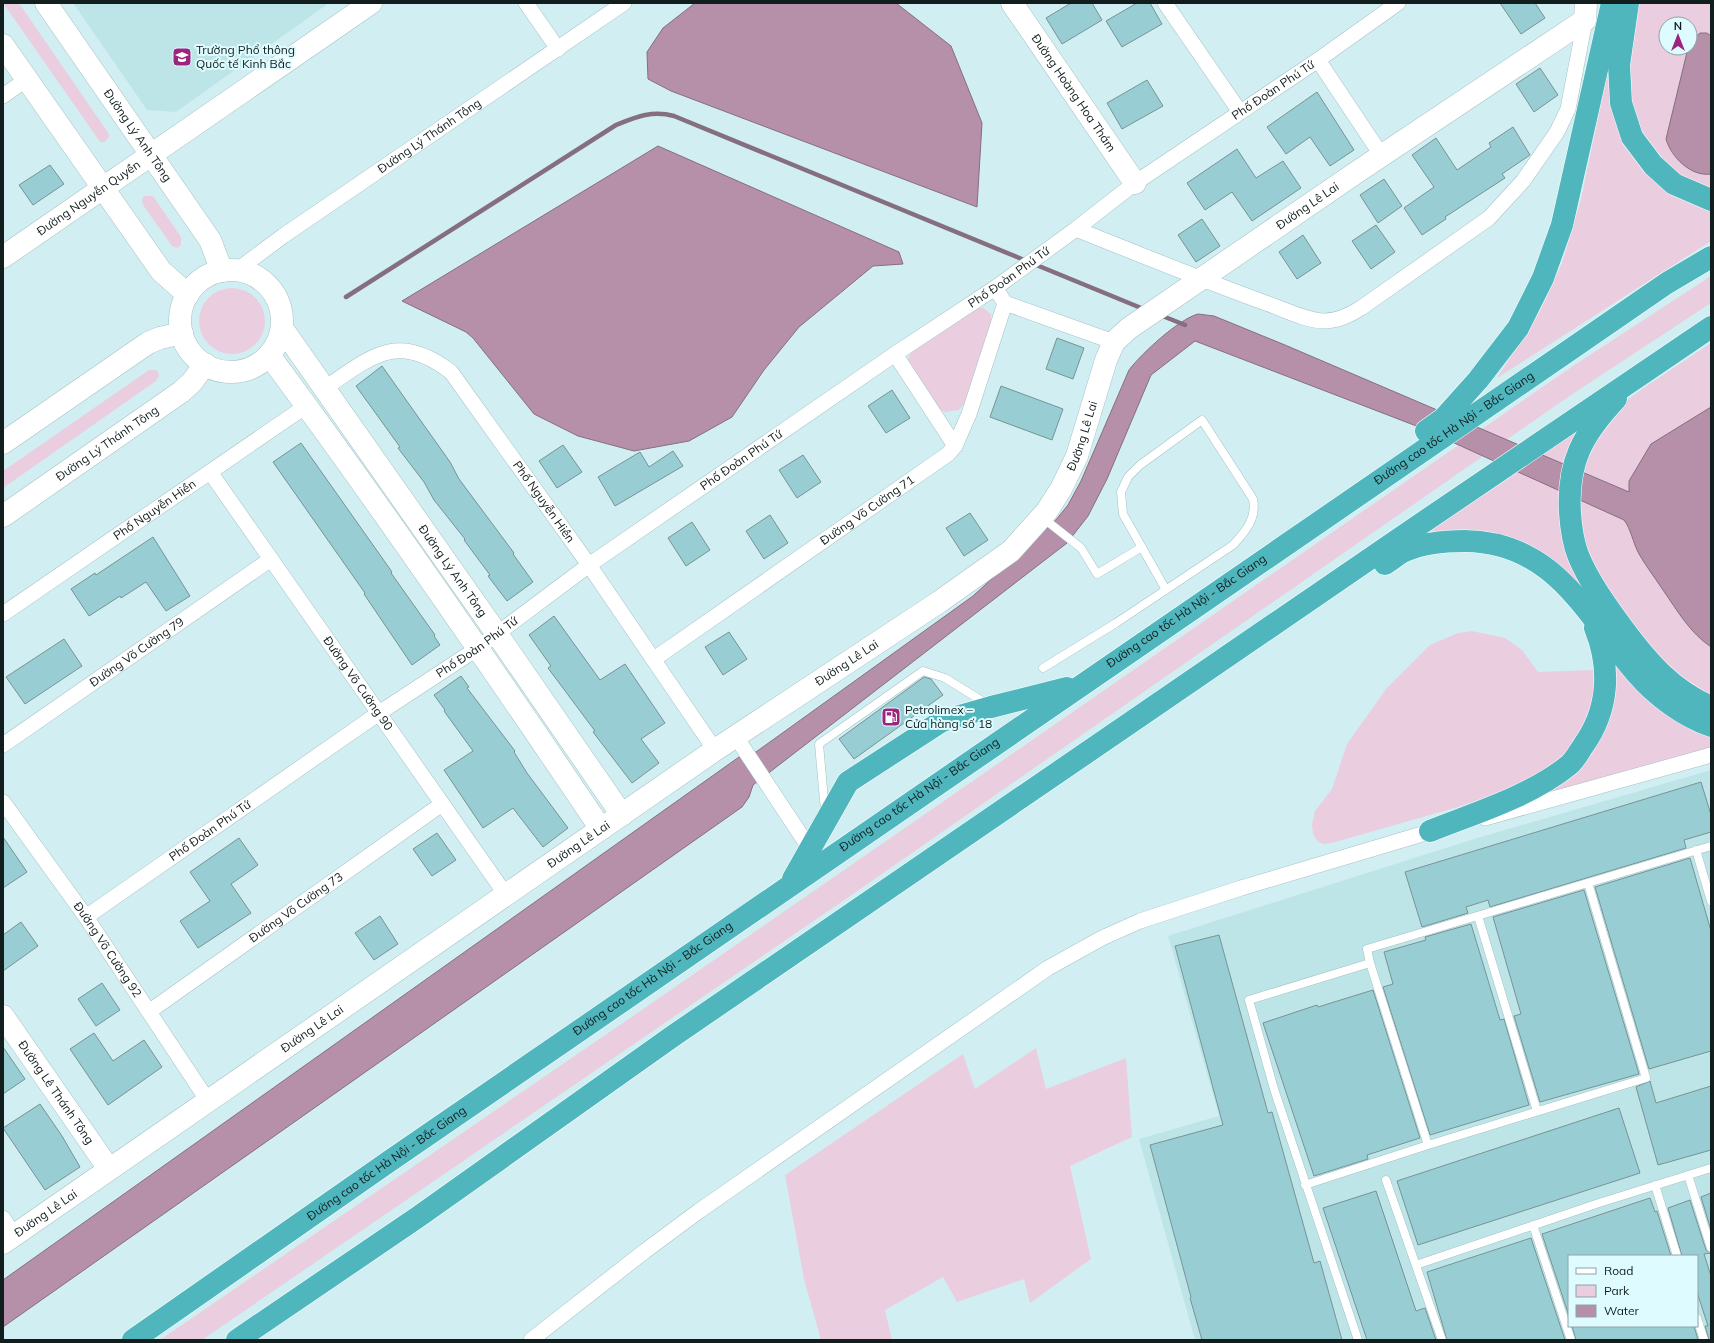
<svg xmlns="http://www.w3.org/2000/svg" width="1714" height="1343" viewBox="0 0 1714 1343" font-family="Mulish,sans-serif">
<style>
.built{fill:#bde5e8;fill-rule:evenodd}
.green{fill:#ebcde0;fill-rule:evenodd}
.water{fill:#b690a9;stroke:#856e7f}
.lines{fill:none;stroke-linecap:round;stroke-linejoin:round}
.stream{stroke:#856e7f;stroke-width:4.5}
.building{fill:#98ced3;stroke:#779395}
.lane-casing{stroke:#a5c1c4;stroke-width:9}
.street-casing{stroke:#a5c1c4;stroke-width:16}
.secondary-casing{stroke:#a5c1c4;stroke-width:23}
.highway-casing{stroke:#fff;stroke-width:23}
.lane{stroke:#fff;stroke-width:8}
.street{stroke:#fff;stroke-width:15}
.secondary{stroke:#fff;stroke-width:22}
.highway{stroke:#50b6be;stroke-width:22}
.labels{text-anchor:middle;stroke-width:4;stroke-linejoin:round;paint-order:stroke}
.poi-label{font-size:12px;fill:#121d1e;stroke:#defcff;text-anchor:start}
.street-label{font-size:12px;fill:#121d1e;stroke:#defcff}
</style>
<rect width="100%" height="100%" fill="#d1eff2"/>
<path class="built" d="M73,3h256l-153,109 -29,-2z
M1711,770v570h-516l-56,-201 80,-23 -51,-180 306,-97zM1569,1256h128v70h-128z"/>
<path class="green" d="M3,3h16l90,131v3l-4,5h-5l-4,-6z
M1636,3h75v191l-37,-19 -46,-59v-63zM1666,24h24v24h-24z
M1612,50l2,61 97,98v32l-214,137 44,-69 21,-46 19,-64z
M144,196h9l28,41v8l-4,3 -5,-2 -29,-41 -1,-5z
M1711,276v27l-140,92 -718,499 -651,446h-42l489,-335 921,-637z
M199 321a33 33 0 1 1 66 0a33 33 0 1 1-66 0Z
M977,308h6l8,6v8l-27,82 -5,6 -14,2 -8,-4 -30,-47 4,-8 5,-4z
M1711,343v64l-60,37 -22,48 -47,-21 6,-19 34,-48 20,-15z
M149,370h6l3,1 1,5 -3,5 -153,107v-17z
M1593,411l-23,45 18,139 -125,-63 -43,-1z
M1580,500l44,20 5,6 1,7 75,110 6,4v52l-30,-15 -81,-102 -16,-43 -4,-20z
M1472,631l33,7 17,12 16,22 55,-2c1,8 2,17 0,25 -6,29 -25,63 -50,80l-68,27 -143,41 -8,1 -6,-2 -5,-8 -1,-10 3,-13 17,-22 15,-45 39,-55 44,-44 28,-12z
M1615,664l65,59 14,9 17,4v12l-163,45z
M1036,1048l10,41 80,-31 6,79 -62,29 21,93 -61,44 -6,-24 -67,23 -14,-25 -58,33 7,30h-71l-17,-61 -19,-104 178,-121 12,35z"/>
<path class="water" d="M695,3h201l55,43 31,77 -5,84 -306,-116 -23,-12 -1,-27 16,-24z
M1700,33h7l4,3v138c-20,3 -40,-17 -45,-35l22,-91h2v-6z
M658,146l241,106 4,12 -30,2 -74,61 -35,43 -32,47 -43,24 -55,10 -56,-15 -44,-22 -61,-76 -7,-6 -64,-31z
M1198,314l16,2 71,29 344,147v-11l22,-37 60,-37v240c-21,-14 -34,-37 -48,-57 -8,-12 -17,-24 -24,-36 -6,-11 -8,-25 -15,-34l-205,-93 -224,-86 -44,34 -44,104 -19,37 -21,27 -314,242 -4,12 -7,10 -739,520v-47l736,-523 17,-5 217,-156 82,-75 13,-16 13,-24 48,-111c13,-17 50,-51 69,-56z"/>
<g class="lines">
<path class="stream" d="M346,297l270,-172c20,-8 36,-15 58,-9l472,194
M1160,315l25,10"/>
</g>
<path class="building" d="M1071,3h21l10,17 -40,24 -16,-26z
M1137,3h13l12,21 -40,23 -16,-26z
M1500,3h35l10,15 -24,16z
M1540,68l18,27 -24,17 -18,-28z
M1147,80l16,26 -41,23 -15,-26z
M1317,92l37,58 -24,16 -20,-29 -24,17 -19,-27z
M1513,127l17,28 -28,19 3,4 -60,39 1,2 -24,16 -18,-27 30,-21 -22,-32 24,-17 21,32 34,-23 -2,-4z
M1237,149l19,29 27,-17 18,27 -49,33 -20,-29 -27,18 -18,-27z
M50,165l14,19 -31,21 -14,-20z
M1384,179l18,27 -24,17 -18,-28z
M1202,219l18,27 -24,16 -18,-27z
M1376,225l19,27 -24,17 -19,-28z
M1303,235l18,28 -24,16 -18,-27z
M1057,338l27,10 -11,31 -27,-10z
M382,366l68,96 9,17 55,74 -1,1 20,28 -26,19 -19,-25 2,-1 -26,-35 1,-1 -31,-39 -10,-18 -26,-34 2,-1 -44,-61z
M1001,386l62,23 -11,31 -62,-23z
M892,390l18,28 -24,15 -18,-27z
M301,443l91,129 -1,1 44,62 -1,1 6,9 -28,20 -48,-71 1,-1 -92,-131z
M563,445l19,27 -25,16 -18,-27z
M673,451l10,15 -68,40 -17,-29 42,-25 9,15z
M803,455l18,27 -24,16 -18,-28z
M970,513l18,27 -24,16 -18,-28z
M770,515l18,28 -24,16 -18,-28z
M692,522l18,28 -24,16 -18,-28z
M153,537l37,59 -24,15 -20,-29 -25,16 -1,-2 -31,20 -18,-27 24,-16 1,2z
M554,616l46,64 25,-16 40,59 -24,16 18,24 -27,20 -39,-51 2,-1 -47,-63 3,-2 -22,-31z
M729,632l18,27 -24,16 -18,-28z
M64,639l18,27 -57,38 -19,-27z
M461,676l8,11 -2,1 48,63 -1,1 13,21 41,55 -25,19 -30,-39 -30,20 -39,-58 29,-19 -29,-40 1,-1 -11,-15z
M924,677l7,2 12,16 -89,64 -15,-20z
M1701,782l10,33v17l-27,8 2,8 -196,59 -2,-7 -22,7 2,6 -46,14 -17,-55z
M437,833l19,27 -24,16 -19,-27z
M3,837l24,35 -24,16z
M239,838l19,27 -27,19 20,29 -53,35 -18,-27 30,-20 -20,-29z
M1690,858l21,73v120l-62,18 -54,-182z
M1584,890l55,184 -99,28 -26,-86 7,-2 -28,-97z
M380,916l18,28 -24,16 -19,-27z
M21,922l17,24 -35,25v-36z
M1471,924l29,96 4,-1 25,86 -99,30 -47,-148 10,-3 -9,-32 42,-12 -1,-3z
M1219,935l49,178 4,-1 42,151 6,-2 22,79h-140l-12,-42 1,-1 -41,-152 73,-20 -48,-179z
M102,983l18,27 -24,16 -18,-27z
M1373,990l47,148 -53,17 1,4 -54,17 -51,-153 54,-18 1,2z
M94,1033l19,28 31,-21 18,27 -54,38 -38,-56z
M3,1047l22,32 -22,15z
M1650,1081l6,22 55,-17v64l-53,15 -22,-78z
M40,1104l22,32 18,31 -35,23 -42,-62z
M1619,1108l21,65 -222,72 -21,-64z
M1376,1191l40,120 9,-3 11,32h-69l-44,-132z
M1711,1193v37l-10,-33z
M1650,1198l5,14 2,-1 14,45h-102v60l-27,-82z
M1690,1200l16,50 5,3 -7,1 7,22v64h-2l-4,-14h3l-11,-34v-36h-15l-14,-48z
M1531,1238l34,102h-118l-20,-68z
M1572,1326h122l4,14h-122z"/>
<g class="lines">
<defs>
<path id="lane" d="M1043,518l38,30 16,26 45,-27
M1043,668l73,-45 117,-78c13,-14 24,-27 20,-46l-51,-79 -62,45 -12,12 -7,15 2,22 43,76
M825,811l-6,-67 104,-73 22,7 42,26
M1696,850l15,51
M1478,916l59,195
M1370,963l58,182 218,-67 -58,-195
M1688,1175l23,73
M1386,1180l56,160
M1305,1185l123,-40
M1655,1185l22,71
M1533,1225l38,115
M1416,1265l183,-62 112,-35
M1697,1318l7,22
M1358,1340l-84,-251 -25,-89 121,-37 -3,-14 344,-103"/>
<g id="street">
<path d="M526,3l32,46"/>
<path d="M1165,3l75,109"/>
<path d="M1318,60l64,96"/>
<path d="M3,96l24,-17"/>
<path d="M1076,229c62,25 124,50 187,73 18,6 43,19 61,19 13,0 26,-6 37,-13l128,-90 34,-37 34,-49 11,-23 17,-89"/>
<path id="s1" d="M236,271l47,-35 341,-233"/>
<path d="M999,294l6,9 109,39"/>
<path d="M895,354l60,92"/>
<path id="s2" d="M325,388c47,-32 73,-57 126,-16l138,193 126,185"/>
<path id="s3" d="M210,472l296,423"/>
<path id="s4" d="M3,614l303,-208"/>
<path id="s5" d="M654,659l294,-205 7,-8 14,-32 36,-111"/>
<path d="M736,737l74,112"/>
<path id="s6" d="M3,745l268,-186"/>
<path id="s7" d="M3,802l83,115 122,184"/>
<path d="M1485,818l226,-63"/>
<path id="s8" d="M86,917l293,-204 99,-65 111,-83 306,-211 100,-66 81,-59 59,-46 183,-123 80,-57"/>
<path id="s9" d="M150,1011l292,-207"/>
<path d="M3,1218l11,17"/>
<path d="M531,1340l114,-89 54,-40 349,-243 54,-30 38,-17 101,-33 198,-59"/>
</g>
<g id="secondary">
<path id="s10" d="M46,3l164,237 12,31"/>
<path id="s11" d="M1012,3l123,180"/>
<path d="M3,45l158,226 27,24"/>
<path id="s12" d="M3,257l368,-254"/>
<circle cx="231" cy="321" r="51"/>
<path id="s13" d="M282,328l215,306 125,181"/>
<path d="M269,355c115,155 224,314 332,474"/>
<path d="M3,443l145,-100 12,-5 22,-5"/>
<path id="s14" d="M3,516l178,-124 11,-10 13,-18"/>
<path id="s15" d="M3,1016l106,153"/>
<path id="s16" d="M3,1243l712,-493 224,-148 72,-51 36,-40 14,-22 16,-33 29,-96 8,-18 14,-13 229,-157 228,-152 1,-17"/>
</g>
<g id="highway">
<path d="M1628,3l-9,62 2,38 11,34 21,28 21,19 37,16"/>
<path d="M1616,399c-34,36 -49,64 -46,114 1,14 3,29 8,42 10,25 28,50 44,72 26,35 49,62 89,80"/>
<path d="M1426,431l17,-12 35,-39 40,-52 25,-50 19,-53 50,-222"/>
<path d="M1385,564c7,-4 13,-10 20,-13 18,-8 41,-10 60,-10 90,1 120,73 172,133 19,22 46,42 74,52"/>
<path d="M1430,831c45,-18 101,-35 139,-66 6,-5 10,-13 14,-19 26,-36 28,-78 12,-118"/>
<path d="M793,879l55,-97 94,-61 49,-14 76,-19"/>
<path id="s17" d="M133,1340c509,-356 1021,-708 1534,-1057l44,-26"/>
<path d="M237,1340l181,-123 255,-181 727,-498 311,-211"/>
</g>
</defs>
<use href="#lane" class="lane-casing"/>
<use href="#street" class="street-casing"/>
<use href="#secondary" class="secondary-casing"/>
<use href="#highway" class="highway-casing"/>
<use href="#lane" class="lane"/>
<use href="#street" class="street"/>
<use href="#secondary" class="secondary"/>
<use href="#highway" class="highway"/>
</g>
<defs>
<symbol id="school-square" viewBox="-11 -11 22 22"><rect x="-9" y="-9" width="18" height="18" rx="4" fill="#9c247e" stroke="#defcff"/><path d="M0-5L7-2L0 1L-7-2ZM-4 1L0 2.5L4 1V4Q0 6-4 4Z" fill="#fff"/></symbol>
<symbol id="fuel-square" viewBox="-11 -11 22 22"><rect x="-9" y="-9" width="18" height="18" rx="4" fill="#9c247e" stroke="#defcff"/><path d="M-5.5-6h7V0h2V4h1.3V-2.5L3-4.5l.8-.8L6-3V5H2.5V1h-1V6h-7ZM-4.2-4.7v3.2H.2V-4.7Z" fill="#fff"/></symbol>
</defs>
<g fill-rule="evenodd">
<use href="#school-square" x="171" y="46" width="22" height="22"/>
<use href="#fuel-square" x="880" y="706" width="22" height="22"/>
</g>
<g class="labels">
<g class="poi-label">
<text x="196" y="54">Trường Phổ thông<tspan x="196" dy="14">Quốc tế Kinh Bắc</tspan></text>
<text x="905" y="714">Petrolimex –<tspan x="905" dy="14">Cửa hàng số 18</tspan></text>
</g>
<g class="street-label">
<text dy="4" stroke="none"><textPath href="#s8" startOffset="1447">Phố Đoàn Phú Tứ</textPath></text>
<text dy="4" stroke="none"><textPath href="#s11" startOffset="109">Đường Hoàng Hoa Thám</textPath></text>
<text dy="4" stroke="none"><textPath href="#s10" startOffset="161">Đường Lý Anh Tông</textPath></text>
<text dy="4" stroke="none"><textPath href="#s1" startOffset="236">Đường Lý Thánh Tông</textPath></text>
<text dy="4" stroke="none"><textPath href="#s12" startOffset="104">Đường Nguyễn Quyền</textPath></text>
<text dy="4" stroke="none"><textPath href="#s16" startOffset="1696">Đường Lê Lai</textPath></text>
<text dy="4" stroke="none"><textPath href="#s8" startOffset="1123">Phố Đoàn Phú Tứ</textPath></text>
<text dy="4" stroke="none"><textPath href="#s17" startOffset="1605">Đường cao tốc Hà Nội - Bắc Giang</textPath></text>
<text dy="4" stroke="none"><textPath href="#s16" startOffset="1360">Đường Lê Lai</textPath></text>
<text dy="4" stroke="none"><textPath href="#s14" startOffset="127">Đường Lý Thánh Tông</textPath></text>
<text dy="4" stroke="none"><textPath href="#s8" startOffset="799">Phố Đoàn Phú Tứ</textPath></text>
<text dy="4" stroke="none"><textPath href="#s2" startOffset="301">Phố Nguyễn Hiền</textPath></text>
<text dy="4" stroke="none"><textPath href="#s4" startOffset="184">Phố Nguyễn Hiền</textPath></text>
<text dy="4" stroke="none"><textPath href="#s5" startOffset="260">Đường Võ Cường 71</textPath></text>
<text dy="4" stroke="none"><textPath href="#s13" startOffset="297">Đường Lý Anh Tông</textPath></text>
<text dy="4" stroke="none"><textPath href="#s17" startOffset="1281">Đường cao tốc Hà Nội - Bắc Giang</textPath></text>
<text dy="4" stroke="none"><textPath href="#s8" startOffset="475">Phố Đoàn Phú Tứ</textPath></text>
<text dy="4" stroke="none"><textPath href="#s6" startOffset="163">Đường Võ Cường 79</textPath></text>
<text dy="4" stroke="none"><textPath href="#s16" startOffset="1024">Đường Lê Lai</textPath></text>
<text dy="4" stroke="none"><textPath href="#s3" startOffset="258">Đường Võ Cường 90</textPath></text>
<text dy="4" stroke="none"><textPath href="#s17" startOffset="957">Đường cao tốc Hà Nội - Bắc Giang</textPath></text>
<text dy="4" stroke="none"><textPath href="#s8" startOffset="151">Phố Đoàn Phú Tứ</textPath></text>
<text dy="4" stroke="none"><textPath href="#s16" startOffset="700">Đường Lê Lai</textPath></text>
<text dy="4" stroke="none"><textPath href="#s9" startOffset="179">Đường Võ Cường 73</textPath></text>
<text dy="4" stroke="none"><textPath href="#s7" startOffset="181">Đường Võ Cường 92</textPath></text>
<text dy="4" stroke="none"><textPath href="#s17" startOffset="633">Đường cao tốc Hà Nội - Bắc Giang</textPath></text>
<text dy="4" stroke="none"><textPath href="#s16" startOffset="376">Đường Lê Lai</textPath></text>
<text dy="4" stroke="none"><textPath href="#s15" startOffset="93">Đường Lê Thánh Tông</textPath></text>
<text dy="4" stroke="none"><textPath href="#s17" startOffset="309">Đường cao tốc Hà Nội - Bắc Giang</textPath></text>
<text dy="4" stroke="none"><textPath href="#s16" startOffset="52">Đường Lê Lai</textPath></text>
</g>
</g>
<rect width="1714" height="1343" fill="none" stroke="#121d1e" stroke-width="8"/>
<rect x="1568" y="1255" width="130" height="72" fill="#defcff" stroke="#8ca3a5"/>
<rect x="1576" y="1268" width="20" height="6" fill="#ffffff" stroke="#8ca3a5"/>
<text x="1604" y="1275" font-size="12" fill="#121d1e">Road</text>
<rect x="1576" y="1285" width="20" height="12" fill="#ebcde0" stroke="#8ca3a5"/>
<text x="1604" y="1295" font-size="12" fill="#121d1e">Park</text>
<rect x="1576" y="1305" width="20" height="12" fill="#b690a9" stroke="#8ca3a5"/>
<text x="1604" y="1315" font-size="12" fill="#121d1e">Water</text>
<g transform="translate(1678 36)"><circle r="19" fill="#defcff" stroke="#8ca3a5"/>
<path d="M0-3L7 15L0 10L-7 15Z" fill="#9c247e"/>
<text y="-6" font-size="11" font-weight="bold" text-anchor="middle" fill="#121d1e">N</text>
</g>
</svg>
